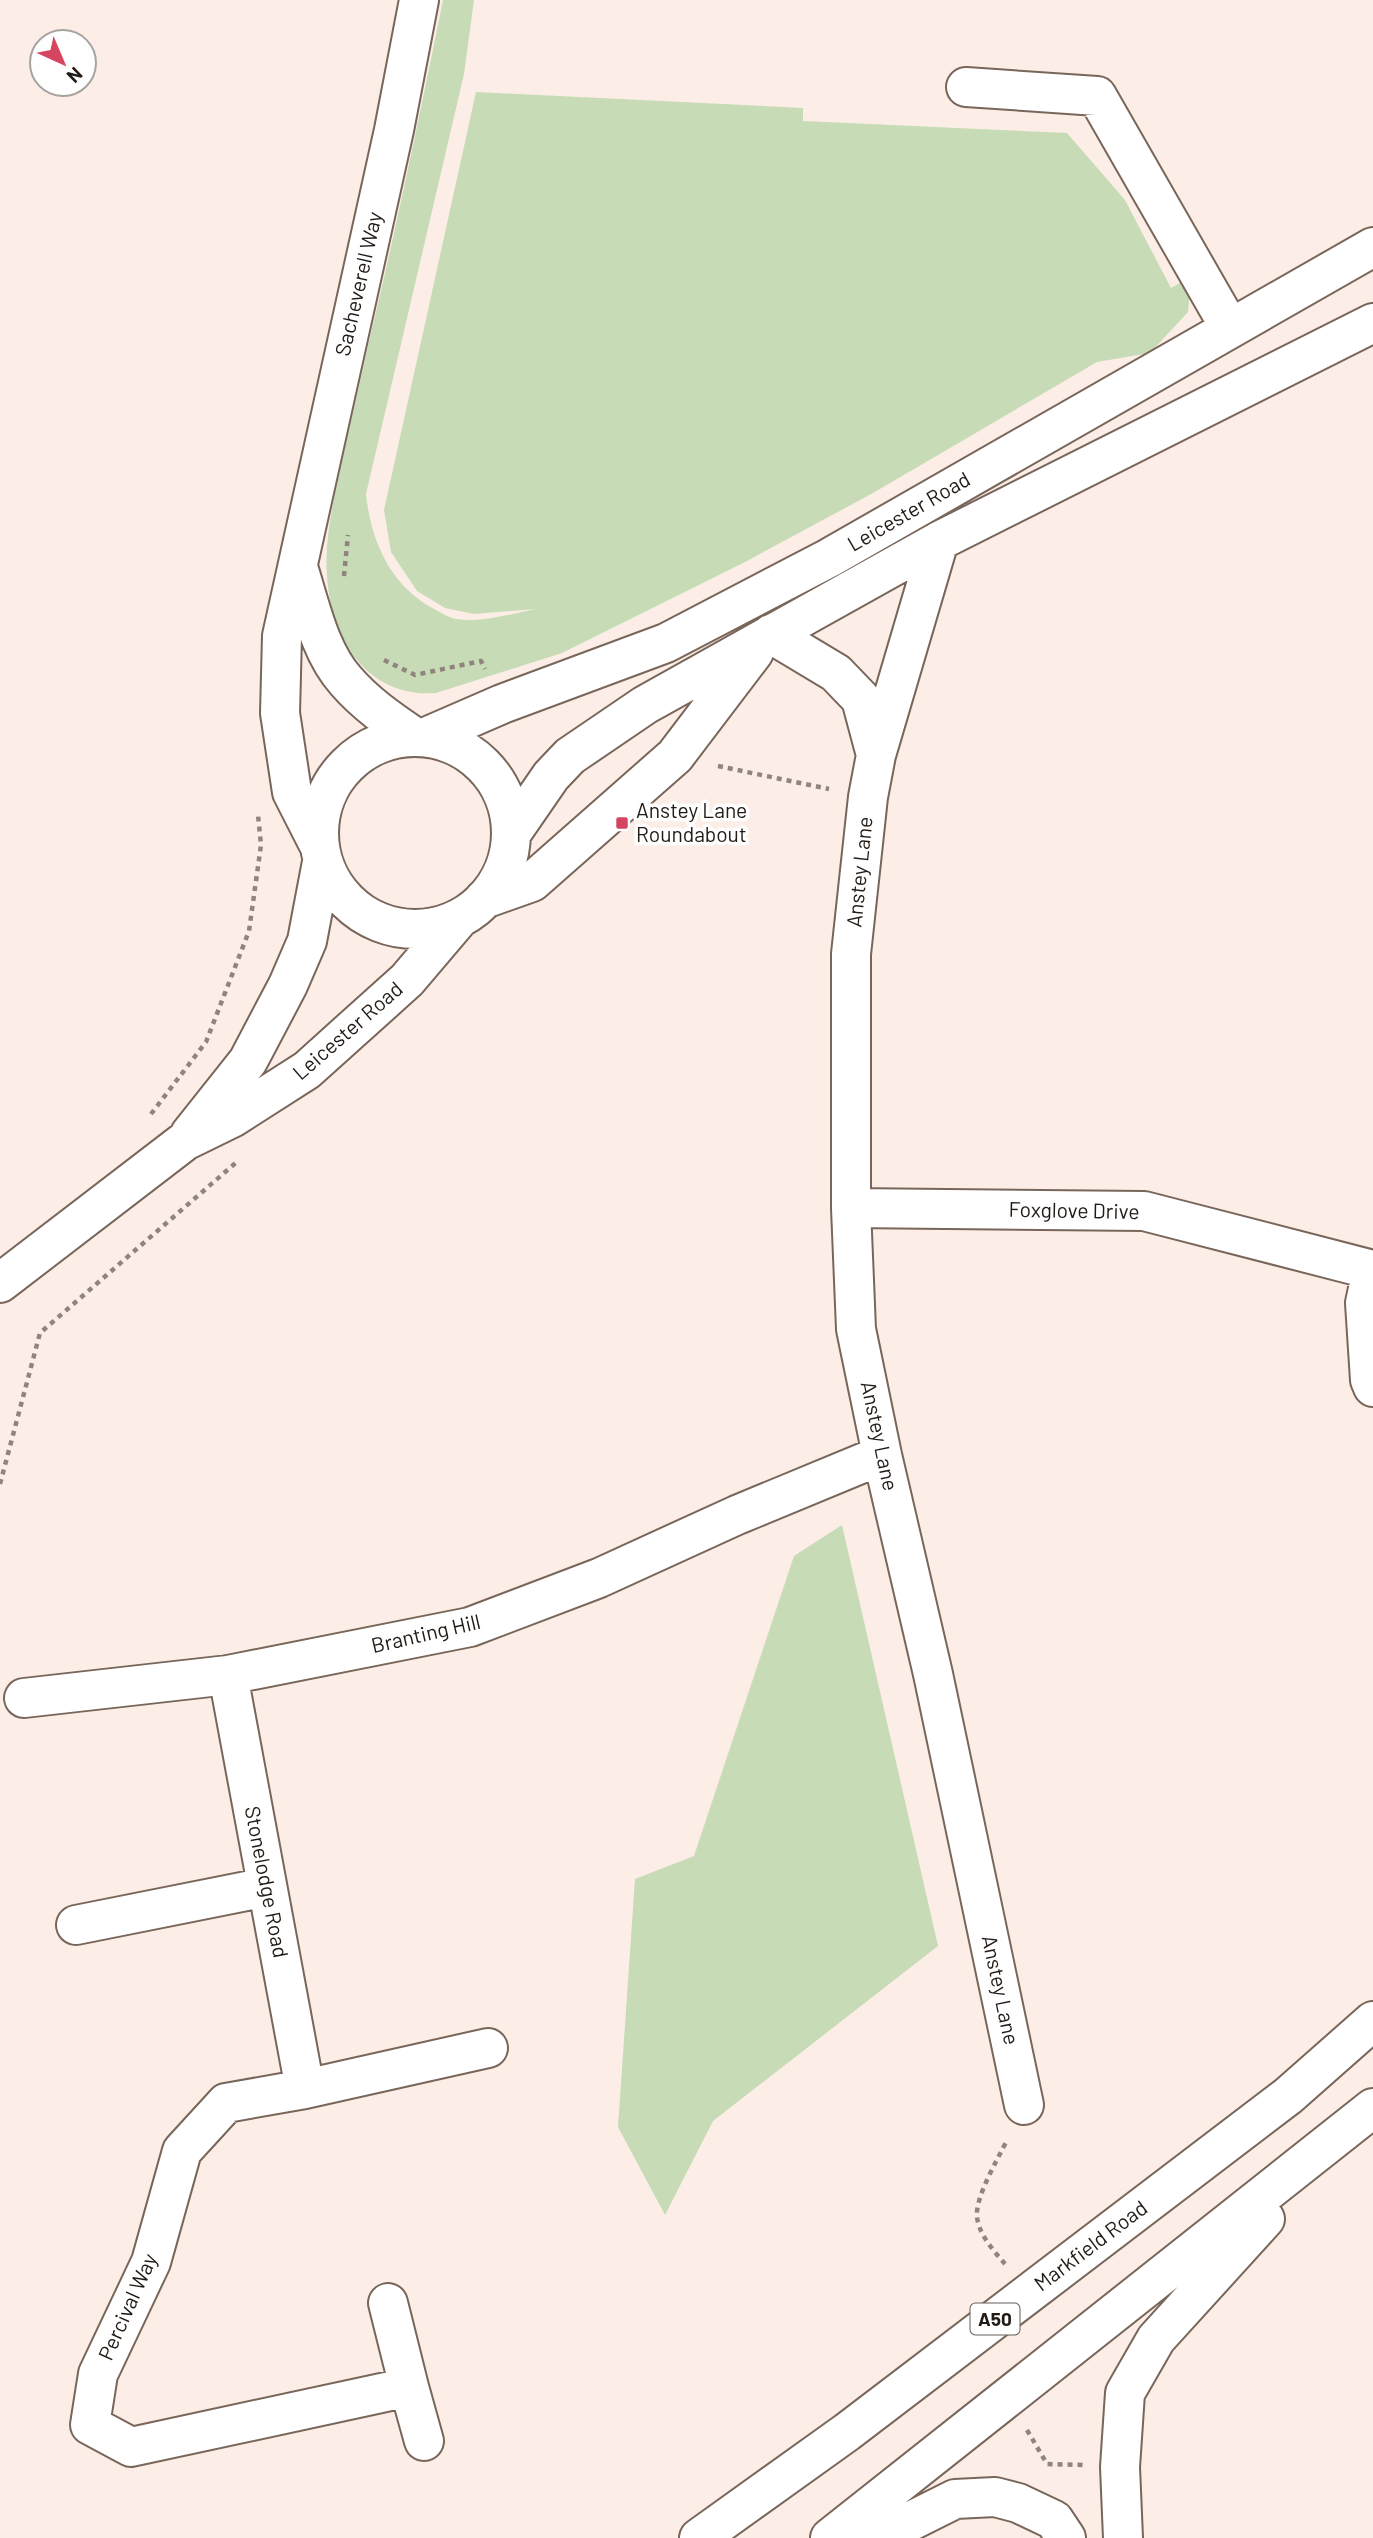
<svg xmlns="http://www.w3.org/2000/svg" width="1373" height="2538" viewBox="0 0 1373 2538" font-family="Barlow,sans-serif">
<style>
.green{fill:#c7dbb7}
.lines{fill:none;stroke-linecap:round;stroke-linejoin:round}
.minor-casing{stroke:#79665a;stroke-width:42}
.highway-casing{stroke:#79665a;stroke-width:42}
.path{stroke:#8f847e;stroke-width:4.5;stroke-dasharray:5 5;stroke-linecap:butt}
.minor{stroke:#fff;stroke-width:38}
.highway{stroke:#fff;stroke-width:38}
.poi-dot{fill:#d54560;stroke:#fefefe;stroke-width:2.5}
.labels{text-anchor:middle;stroke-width:7;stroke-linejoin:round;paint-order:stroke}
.shield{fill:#fefefe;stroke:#645e5b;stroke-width:2}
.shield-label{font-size:19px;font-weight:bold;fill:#221a15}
.street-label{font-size:21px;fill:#221a15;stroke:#fefefe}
.poi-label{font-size:21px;fill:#221a15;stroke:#fefefe;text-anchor:start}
</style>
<rect width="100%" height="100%" fill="#fceee6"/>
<path class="green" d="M443,0h31l-10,74 -98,420c5,48 25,93 70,116 6,3 13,8 20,9 27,4 53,-5 80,-10l-62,5 -29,-6 -28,-17 -26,-39 -7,-42 92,-418 327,16v13l264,12 58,67 46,88 16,-9 3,10 -2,23 -38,41 -53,9 -224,131 -128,69 -183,91 -126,40c-69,5 -105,-54 -109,-117 -3,-38 7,-77 15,-115 9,-40 18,-79 27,-119 27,-113 51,-228 74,-342z
M842,1525l96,421 -225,175 -48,94 -47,-88 17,-248 59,-23 100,-300z"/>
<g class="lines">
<defs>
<path id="minor" d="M966,87l131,9 133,232
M939,541l-63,214 -8,42 -17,157v254l5,121 26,126 51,219 91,431
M298,567c12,37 21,84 48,114 19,22 43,39 67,55
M771,634l65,39 25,26 15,56
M426,737l76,-33 164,-61 163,-85 544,-311
M319 833a96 96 0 1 1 192 0a96 96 0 1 1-192 0Z
M511,834l40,-58 19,-20 75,-51 294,-164 434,-218
M318,843l-26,-51 -12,-79 2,-77 112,-506 25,-130
M484,899l48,-17 143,-126 79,-104
M190,1134l58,-73 40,-76 19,-44 15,-79
M851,1208l293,3 229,59
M1372,1270l-7,33 5,77 3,7
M0,1283l185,-142 47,-23 75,-48 100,-90 51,-60
M228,1675l77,414
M24,1698l204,-23 242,-48 129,-49 138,-63 145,-60
M76,1925l191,-38
M388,2303l21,84
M424,2441l-15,-54 -278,60 -41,-22 8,-51 53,-112 31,-111 44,-48 79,-14 183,-41"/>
<path id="highway" d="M699,2538l148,-106 441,-336 85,-75
M830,2538l543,-430
M877,2538l78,-39 40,-2 23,6 36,17 12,18
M1123,2538l-3,-71 5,-74 31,-54 109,-120"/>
</defs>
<use href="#minor" class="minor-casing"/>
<use href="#highway" class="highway-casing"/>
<path class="path" d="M344,576l4,-41
M384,660l31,15 66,-14 4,8
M718,766l111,23
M151,1114l55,-72 43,-111 12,-86 -3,-30
M0,1484l40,-151 199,-173
M1005,2264c-11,-13 -26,-29 -28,-47 -2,-20 21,-58 30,-77
M1027,2430l20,34 36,1"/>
<use href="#minor" class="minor"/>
<use href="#highway" class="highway"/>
</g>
<rect class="poi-dot" x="615" y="816" width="14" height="14" rx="3.5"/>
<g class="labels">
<rect class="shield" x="970.5" y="2303.5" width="49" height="31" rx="5"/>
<g class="shield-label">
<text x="995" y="2326">A50</text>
</g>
<g class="street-label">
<text transform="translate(359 284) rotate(-77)" y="7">Sacheverell Way</text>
<text transform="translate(909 512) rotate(-30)" y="7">Leicester Road</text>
<text transform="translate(860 872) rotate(-84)" y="7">Anstey Lane</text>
<text transform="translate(348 1031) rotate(-41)" y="7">Leicester Road</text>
<text transform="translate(1074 1211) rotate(1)" y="7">Foxglove Drive</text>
<text transform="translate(879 1436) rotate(78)" y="7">Anstey Lane</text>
<text transform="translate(426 1634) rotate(-13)" y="7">Branting Hill</text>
<text transform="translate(266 1882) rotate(79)" y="7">Stonelodge Road</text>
<text transform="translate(1000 1990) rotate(78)" y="7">Anstey Lane</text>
<text transform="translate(1091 2246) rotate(-37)" y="7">Markfield Road</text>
<text transform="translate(128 2307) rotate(-66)" y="7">Percival Way</text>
</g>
<g class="poi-label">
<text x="636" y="818">Anstey Lane<tspan x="636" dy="24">Roundabout</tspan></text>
</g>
</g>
<g transform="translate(63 63) rotate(136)"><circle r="33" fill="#fefefe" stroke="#a6a3a1" stroke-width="2"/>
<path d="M0-5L12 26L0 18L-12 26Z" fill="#d54560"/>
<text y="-10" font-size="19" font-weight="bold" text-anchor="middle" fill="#221a15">N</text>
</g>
</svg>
